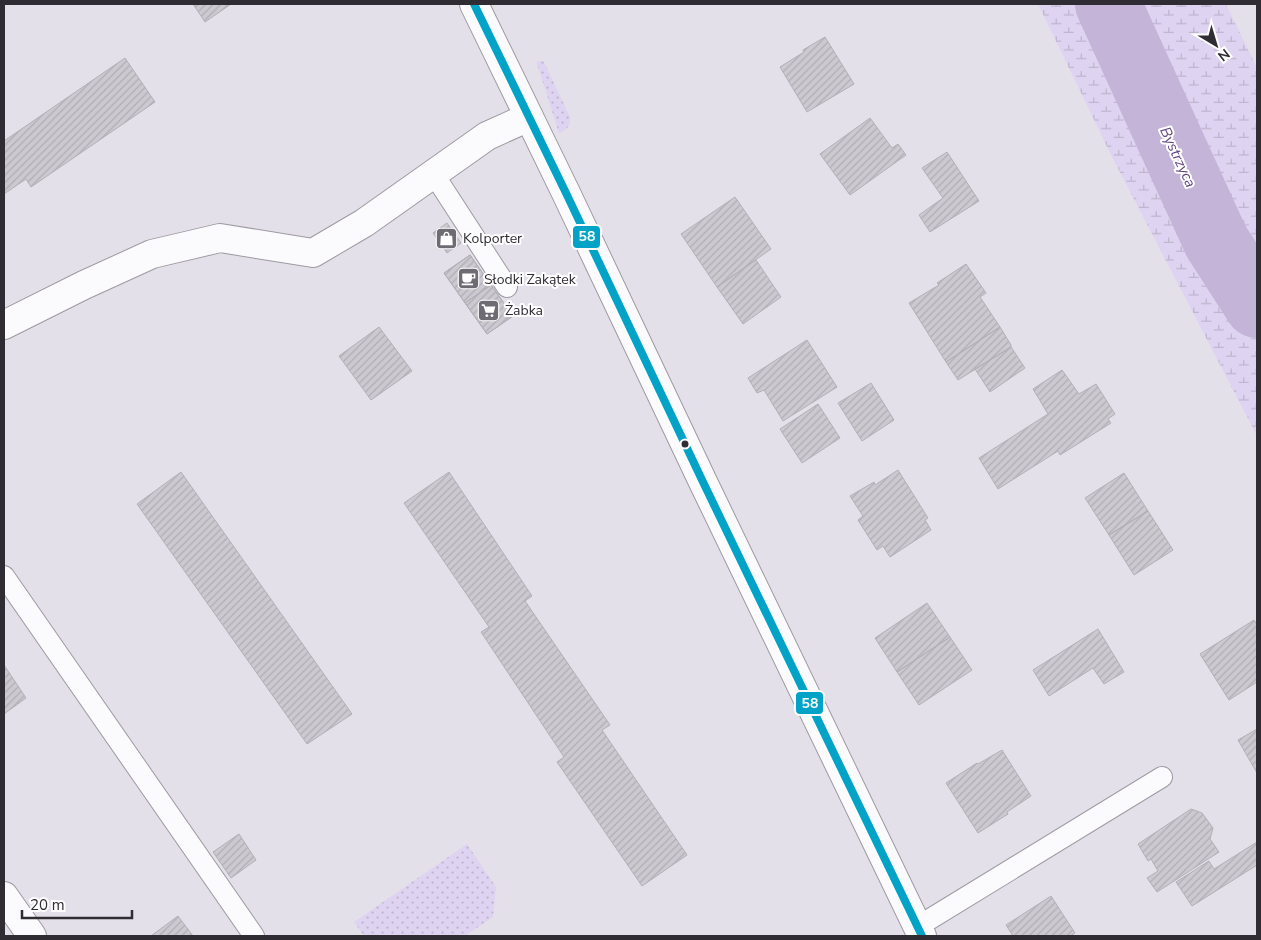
<svg xmlns="http://www.w3.org/2000/svg" width="1261" height="940" viewBox="0 0 1261 940" font-family="'Nunito Sans',sans-serif">
<style>
.grass{fill:url(#grass-dots)}
.wetland{fill:url(#wetland-marsh)}
.lines{fill:none;stroke-linecap:round;stroke-linejoin:round}
.river{stroke:#c4b5d8;stroke-width:66}
.building{fill:url(#building-hatch);stroke:#b2b0b7}
.service-casing{stroke:#9d9aa1;stroke-width:22}
.minor-casing{stroke:#9d9aa1;stroke-width:30}
.tertiary-casing{stroke:#9d9aa1;stroke-width:30}
.service{stroke:#fbfafc;stroke-width:20}
.minor{stroke:#fbfafc;stroke-width:28}
.tertiary{stroke:#fbfafc;stroke-width:28}
.bus-1-casing{stroke:#fff;stroke-width:11}
.bus-1{stroke:#02a3c6;stroke-width:8}
.bus-dot{fill:#2f2c33;stroke:#fff;stroke-width:2}
.labels{text-anchor:middle;stroke-width:4;stroke-linejoin:round;paint-order:stroke}
.poi-label{font-size:14px;fill:#2f2c33;stroke:#fff;text-anchor:start}
.water-label{font-size:15px;font-style:italic;fill:#614681;stroke:#fff}
.line-badge{stroke:#fff;stroke-width:2}
.badge-label{font-size:14px;text-anchor:middle;font-weight:bold;fill:#fff}
</style>
<defs>
<pattern id="grass-dots" width="8" height="8" patternUnits="userSpaceOnUse" patternTransform="scale(1.25)"><rect width="8" height="8" fill="#ded3f0"/><path d="M2 2h.1M6 6h.1" fill="none" stroke="#bfb5ce" stroke-width="1.8" stroke-linecap="round"/></pattern>
<pattern id="wetland-marsh" width="20" height="14" patternUnits="userSpaceOnUse" patternTransform="scale(1.25)"><rect width="20" height="14" fill="#ded3f0"/><path d="M1 5h8M5 5V1M11 12h8M15 12V8" fill="none" stroke="#bfb5ce"/></pattern>
<pattern id="building-hatch" width="6" height="6" patternUnits="userSpaceOnUse" patternTransform="scale(1.25)"><rect width="6" height="6" fill="#ccc9d1"/><path d="M-1 1l2-2M0 6l6-6M5 7l2-2" fill="none" stroke="#b0adb4"/></pattern>
</defs>
<rect width="100%" height="100%" fill="#e4e0ea"/>
<path class="grass" d="M539,61h3l2,1 26,55c1,10 -3,12 -11,16l-22,-69v-2z
M467,844l29,43 -3,30 -28,19h-101l-10,-14z"/>
<path class="wetland" d="M1038,4h188l31,64v368l-146,-281z"/>
<g class="lines">
<path class="river" d="M1108,4l108,237 41,64"/>
</g>
<path class="building" d="M193,4h38l-26,18z
M825,37l29,47 -47,28 -27,-45 24,-15 -1,-2z
M125,58l30,44 -124,85 -5,-8 -22,15v-53z
M870,118l22,30 6,-4 8,11 -56,40 -30,-41z
M947,152l32,49 -49,31 -11,-17 24,-17 -21,-30z
M735,197l36,52 -54,38 -36,-53z
M447,223l14,20 -14,10 -14,-20z
M470,255l43,61 -26,18 -43,-61z
M470,255l21,30 -26,18 -21,-30z
M756,260l25,37 -38,27 -26,-37z
M966,264l20,29 -6,4 20,30 -54,35 -37,-59 30,-18 -2,-2z
M491,285l22,31 -26,18 -22,-31z
M379,327l33,44 -41,29 -32,-44z
M1000,327l11,18v2l-53,33 -12,-18z
M807,340l30,47 -54,34 -19,-31 -7,3 -9,-15z
M1011,347l14,21 -35,24 -15,-23z
M1062,370l17,24 17,-10 19,30 -7,5 3,4 -51,32 -2,-4 -60,38 -19,-31 69,-44 -15,-25z
M871,383l23,37 -32,21 -24,-38z
M818,404l22,34 -38,25 -22,-34z
M898,470l30,48 -3,2 6,10 -41,27 -7,-11 -6,4 -19,-30 5,-4 -13,-20 24,-14 1,3z
M181,472l171,242 -45,30 -170,-240z
M449,472l83,124 -7,5 85,124 -8,5 85,125 -45,31 -85,-124 7,-5 -83,-125 8,-5 -85,-124z
M1124,473l24,38 -39,24 -24,-37z
M1148,511l25,39 -39,25 -25,-40z
M927,603l23,34 -53,35 -22,-34z
M1254,620l3,5v57l-28,18 -29,-46z
M1098,629l26,43 -20,12 -11,-16 -44,28 -16,-26z
M950,637l22,33 -53,35 -22,-33z
M4,665l22,33 -22,16z
M1257,729v44l-19,-33z
M1002,750l29,46 -24,16 1,2 -30,19 -32,-50 31,-20 1,1z
M1191,809l11,4 11,15 -3,11 9,13 -62,40 -10,-14 11,-7 -7,-12 -3,2 -10,-17z
M239,834l17,26 -25,18 -18,-26z
M1257,842v23l-65,41 -16,-24 33,-21 5,8z
M1051,896l24,37 -5,3h-57l-7,-11z
M178,916l15,20h-42z"/>
<g class="lines">
<defs>
<path id="service" d="M433,173l74,114
M4,576l250,360
M917,927l245,-150"/>
<path id="minor" d="M4,325l80,-40 68,-31 68,-16 93,15 51,-30 123,-87 42,-19
M4,896l28,40"/>
<path id="tertiary" d="M474,4l92,189 137,289 219,454"/>
</defs>
<use href="#service" class="service-casing"/>
<use href="#minor" class="minor-casing"/>
<use href="#tertiary" class="tertiary-casing"/>
<use href="#service" class="service"/>
<use href="#minor" class="minor"/>
<use href="#tertiary" class="tertiary"/>
<defs>
<path id="bus-1" d="M474,4l92,189 137,289 219,454"/>
</defs>
<use href="#bus-1" class="bus-1-casing"/>
<use href="#bus-1" class="bus-1"/>
</g>
<defs>
<symbol id="shop-square" viewBox="-11 -11 22 22"><rect x="-9" y="-9" width="18" height="18" rx="4" fill="#6e6b73" stroke="#fff"/><path d="M-5-2.5h2.3a2.7 3.5 0 0 1 5.4 0H5L5.5 6h-11ZM-1.5-2.5h3a1.5 2.3 0 0 0-3 0Z" fill="#fff"/></symbol>
<symbol id="cafe-square" viewBox="-11 -11 22 22"><rect x="-9" y="-9" width="18" height="18" rx="4" fill="#6e6b73" stroke="#fff"/><path d="M-5.5-4.5H6V0H3Q3 3.5 0 3.5H-2.5Q-5.5 3.5-5.5 0ZM3-3.2v2h1.7v-2ZM-6 4.5H4V6H-6Z" fill="#fff"/></symbol>
<symbol id="supermarket-square" viewBox="-11 -11 22 22"><rect x="-9" y="-9" width="18" height="18" rx="4" fill="#6e6b73" stroke="#fff"/><path d="M-6-5.5h2.5l.6 2H6L4.5 2H-2.5L-4.4-4H-6ZM-1.5 3.2a1.3 1.3 0 1 0 .1 0ZM3 3.2a1.3 1.3 0 1 0 .1 0Z" fill="#fff"/></symbol>
</defs>
<g fill-rule="evenodd">
<use href="#shop-square" x="434" y="226" width="25" height="25"/>
<use href="#cafe-square" x="456" y="266" width="25" height="25"/>
<use href="#supermarket-square" x="476" y="298" width="25" height="25"/>
</g>
<circle class="bus-dot" cx="685" cy="444" r="4.5"/>
<g class="labels">
<g class="poi-label">
<text x="463" y="243">Kolporter</text>
<text x="484" y="284">Słodki Zakątek</text>
<text x="505" y="315">Żabka</text>
</g>
<g class="water-label">
<text transform="translate(1178 157) rotate(65)" y="5">Bystrzyca</text>
</g>
</g>
<g class="line-badge">
<rect x="572" y="225" width="29" height="24" rx="5" fill="#02a3c6"/>
<rect x="795" y="691" width="29" height="24" rx="5" fill="#02a3c6"/>
</g>
<g class="badge-label">
<text x="587" y="241">58</text>
<text x="810" y="708">58</text>
</g>
<rect width="1261" height="940" fill="none" stroke="#2f2c33" stroke-width="10"/>
<g transform="translate(1216 45) rotate(142)" stroke="#ffffff" stroke-width="4" paint-order="stroke">
<path d="M0-4L9 19L0 12L-9 19Z" fill="#2f2c33"/>
<text y="-8" font-size="14" font-weight="bold" text-anchor="middle" fill="#2f2c33">N</text>
</g>
<path d="M22 910v8h110v-8" fill="none" stroke="#2f2c33" stroke-width="2.5"/>
<text x="30" y="910" font-size="15" fill="#2f2c33" stroke="#ffffff" stroke-width="4" paint-order="stroke">20 m</text>
</svg>
